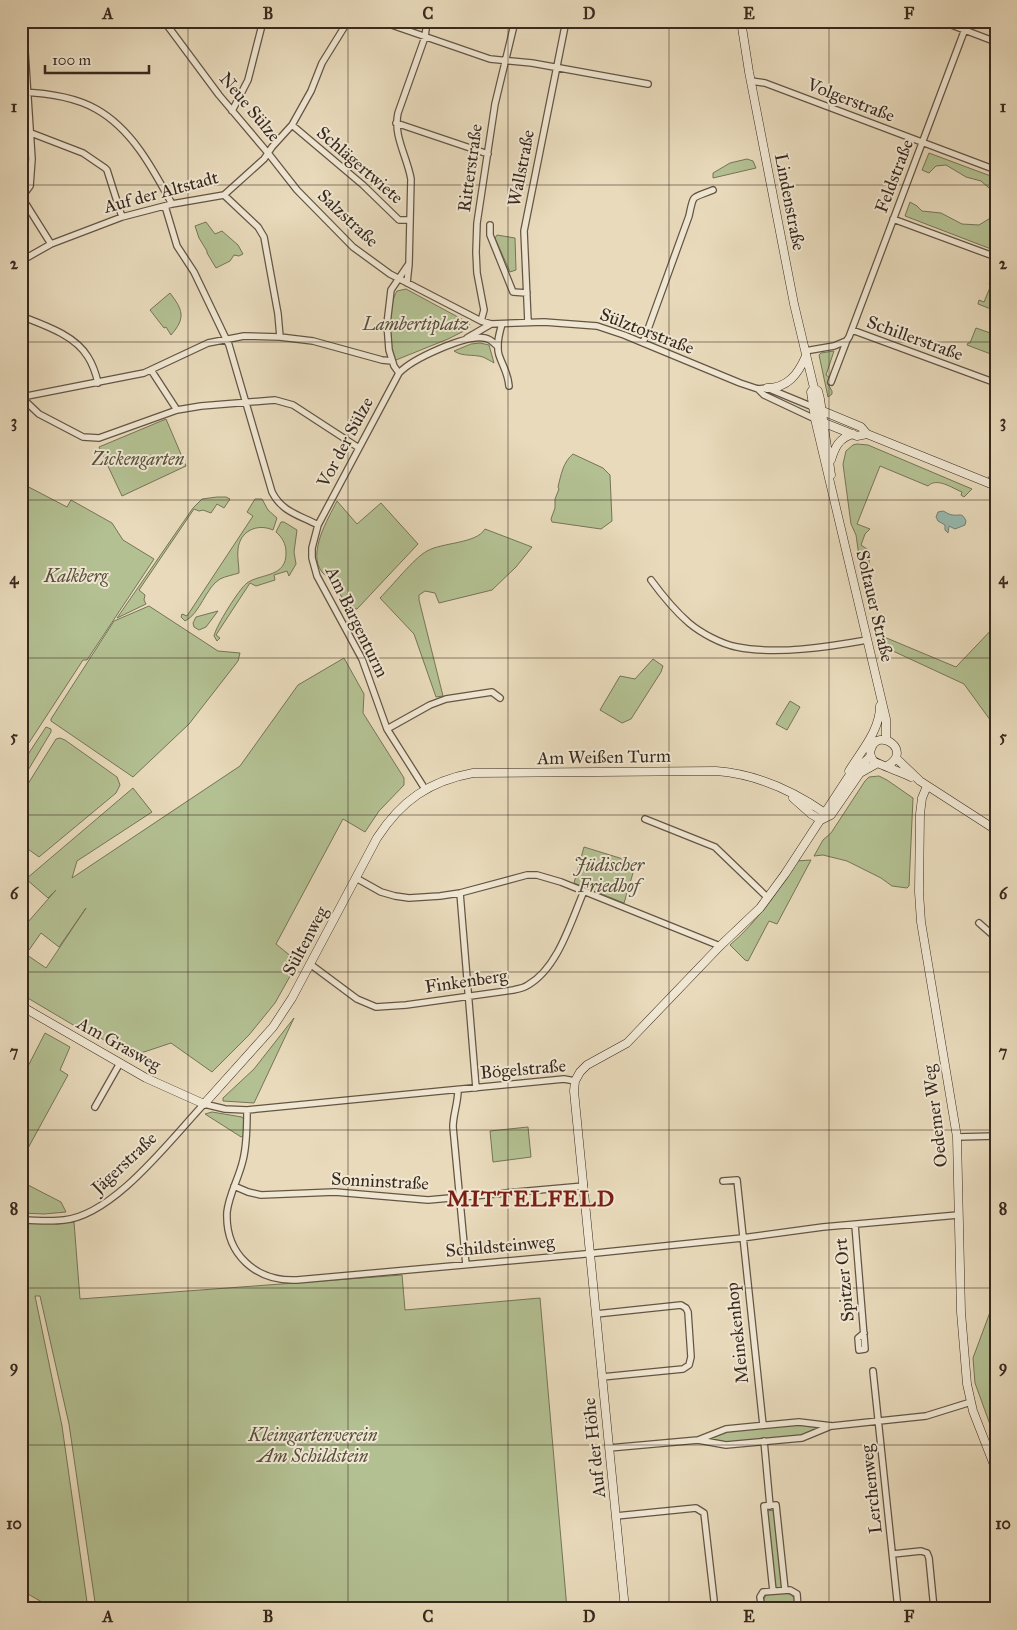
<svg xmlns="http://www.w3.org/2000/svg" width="1017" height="1630" viewBox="0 0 1017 1630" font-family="'IM FELL Great Primer',serif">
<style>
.green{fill:#b3c092;stroke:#767458}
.water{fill:#97bab1;stroke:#718076}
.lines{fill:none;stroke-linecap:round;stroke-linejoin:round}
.street-casing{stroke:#645545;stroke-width:8}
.secondary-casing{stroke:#38291e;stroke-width:9}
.street{stroke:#f0e7d3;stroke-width:5.5}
.secondary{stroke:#f0e7d3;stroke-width:8}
.grid{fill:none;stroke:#38291e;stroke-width:1;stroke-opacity:0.55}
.labels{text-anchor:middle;stroke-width:4;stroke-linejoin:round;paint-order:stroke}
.street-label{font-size:18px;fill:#38291e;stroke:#f0e7d3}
.park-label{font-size:18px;font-style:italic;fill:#574f3b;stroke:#f0e7d3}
.district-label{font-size:22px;font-weight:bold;letter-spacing:1px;fill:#7a1f14;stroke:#f0e7d3}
.neatline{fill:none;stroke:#38291e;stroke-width:2}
.grid-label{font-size:16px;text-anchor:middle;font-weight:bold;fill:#38291e}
</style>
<rect width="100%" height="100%" fill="#e8dabb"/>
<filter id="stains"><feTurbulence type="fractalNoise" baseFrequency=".004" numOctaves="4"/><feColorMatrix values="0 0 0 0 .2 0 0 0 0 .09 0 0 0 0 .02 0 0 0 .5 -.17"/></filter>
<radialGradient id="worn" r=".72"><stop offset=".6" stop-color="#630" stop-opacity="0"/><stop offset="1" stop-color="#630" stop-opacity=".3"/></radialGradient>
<path class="green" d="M929,153l67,25v16l-15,-13 -15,-4 -20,-12 -10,1 -7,7 -7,-3z
M747,159l6,2 3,7 -43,10v-5l17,-10z
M910,202l7,4 5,5 19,2 21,11 17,1 13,-8 4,-9v28l-5,13 -86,-33z
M206,222l9,12 7,-3 16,14 5,9 -4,2 -5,-1 -4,6 -14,7 -9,-15v-2l-8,-13 -4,-12z
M497,235l18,3 1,32 -6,2 -15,-34z
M990,282l6,2v27l-18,-7 1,-4 5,2 7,-17 -2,-1z
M406,289l63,34 1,5 -22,11 -52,21c-11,-9 -7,-58 1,-69z
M170,293c13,17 16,25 1,42l-5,-8 -2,1 -14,-18z
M976,328l20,7v21l-29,-11 1,-2h2z
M480,343l9,2 5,18c-3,-2 -7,-4 -11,-6 -10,-3 -20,0 -29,-6l17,-7z
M834,351l-8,24 4,3 -2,6 4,7v3l-4,3 -9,-42 2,-2z
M166,419l20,47 -64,30 -23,-49z
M857,444l11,1 104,44 -8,8 -3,-2 1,-3c-10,-4 -25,-15 -34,-6l-48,-20 -23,58 13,5 -5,5 -4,11 9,6 -1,13 -8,6 -5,-35 -5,-11 -8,-60 3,-13 7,-6z
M573,454l30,14 7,7 2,46 -11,8 -49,-7 -1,-3 4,-11v-9l4,-10 -1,-2c3,-12 5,-25 15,-33z
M21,483l46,24 4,-7 41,23 11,17 31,19 -67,101h-4l-62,95z
M217,497h9l4,2 -6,9 -7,-4 -6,9 -8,-3 -4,1 -5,-2 -55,81 6,5 -1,5 2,4 -29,14 76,-110 9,-9z
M255,499h7l6,11 9,8 -4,12c-16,-7 -33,1 -35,19 -1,8 1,16 1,24 -6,2 -13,3 -19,6 -14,8 -20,35 -35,42l-4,-4 1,-3 5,2 66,-100 -6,-4z
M337,501l20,23 24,-21 37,41 -61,65 -10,-2c-5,-9 -10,-20 -16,-28 -3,-3 -7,-4 -9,-7 -15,-19 6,-53 15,-71z
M281,522h3l13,8 -3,22 2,12 -7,12 -2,-5 -13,4 1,5 -19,6 -6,-3 -34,52 4,3 -3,3 -3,-5c2,-10 25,-47 33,-53 14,-10 40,-5 39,-31 0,-8 -4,-15 -10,-20z
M485,529l47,18 -16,20 -24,23 -53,13 -4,-10 -10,-2 -6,4v5l24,96 -7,1 -22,-63 -34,-36c12,-12 34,-40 47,-47 16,-9 49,-7 58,-22z
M149,606l69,45 22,2 -2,8 -49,63 -56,53 -82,-56v-2l63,-98z
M218,611l-12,16 -7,3 -5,-3 -1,-4 3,-6z
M996,625v103l-32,-44 -84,-39 -3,-11 79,33z
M344,658l20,36 -1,19 41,65v7l-25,26 -14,21 -22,-13 -67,125 22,18 -23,41 -26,32 -37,37 -41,-29 -27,9 -13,2 -10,-4 -22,-13 -19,-8 -59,-35v-31l6,-8 19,13 40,-60 -27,39 -18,-14 -12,17 -8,-6v-14l35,-40 -8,8 -22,-19 107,-91 19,24 -75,49 -5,17 168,-112 58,-81z
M653,659l10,7 -2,6 -30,47 -9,4 -22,-13 20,-34 15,3z
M790,701l10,6 -13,23 -11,-6z
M46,727l5,2v3l-30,50v-17z
M60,738l5,2 52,37 3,8 -4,8 -77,64 -18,-13c3,-9 9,-13 0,-21v-28l35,-56z
M879,776l8,4 26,18 -4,88 -2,2 -15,-2 -11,-8 -34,-17 -24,-6 -9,1 9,-16 8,-7 34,-52 4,-4z
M584,847l52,16 -12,40 -50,-20z
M811,860l-34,64 -8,-3 -21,40 -3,-1 -15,-15c27,-23 48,-54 66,-84z
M294,1018l-40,85 -31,-2v-3l31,-29z
M45,1033l25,14 -10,23 8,5 -41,75 1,35 33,17 5,10 -22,2 -23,-1v-133z
M212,1112l30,5 2,3v15l-3,2 -3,-2 -33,-21z
M528,1127l3,30 -38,5 -3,-31z
M74,1222l6,77 322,-24 3,35 135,-12 27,311h-471l-27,-185 -29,-128h-5l27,130 26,183h-34l-33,-19v-367z
M996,1296v145l-21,-58 -2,-25z
M799,1424l26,3 -23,9 -76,7 -21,-4 22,-8z
M775,1510l8,78 -9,1 -8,-78z
M787,1593c8,3 9,8 9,16h-33v-8l3,-6z"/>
<path class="water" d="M943,511c3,1 6,4 10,4 7,1 9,-3 13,6l-1,4 -10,4 -6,-3 -1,7 -3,-3v-5l-7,-4 -2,-4 2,-5z"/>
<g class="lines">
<defs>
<path id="street" d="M164,21l55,74 49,58 29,37 56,57 37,27 91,47 10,3 53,-2 53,4 27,9 116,48 18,6 9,-1 46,19
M380,21l110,38 42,4 116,21
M941,21l55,21
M751,81l14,2 231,87
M21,92c24,1 54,5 75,17 36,20 57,60 76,95
M232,111l16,-31 15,-59
M396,123l92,31
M292,125l71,60 36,35h11
M31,133l52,20 22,15 2,2 15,47
M21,194l3,7 27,43
M224,195l34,32 6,10 14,77 2,23
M22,197l8,-11 2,-27 -9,-138
M165,206l12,40 17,26 35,73 43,147c10,20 27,23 46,33
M893,219l103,38
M490,225v10l23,57 14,1
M21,261l30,-17 71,-27 50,-13 52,-9 40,-36 8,-12 20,-22 19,-34 11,-28 26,-42
M407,283l2,-19 2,-85c-4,-23 -18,-43 -13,-66l27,-76 2,-16
M21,316c23,9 54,19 67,41 5,8 8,17 10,26
M481,321l3,-11 -7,-37 -1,-21 1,-29 18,-119 20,-83
M528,322l-4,-91 42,-210
M502,324c-3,10 -6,21 -3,31 4,12 9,18 10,31
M852,330l144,53
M467,338l24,-14
M643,343l46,-127c5,-23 2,-17 24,-26
M805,351l29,-5 12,-5
M151,370l26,40
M399,373l-5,-7 -5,-16 -2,-26 4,-34 17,-25
M831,382l16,-42 2,-3 119,-316
M758,389l6,6 51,24
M21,397l18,17 44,23 16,1 78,-28 24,-4 74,-6 18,5 66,43
M22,397l122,-24 64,-30 36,-7 36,1 33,4 69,19 10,1
M990,484l6,-15
M651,580c11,15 23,30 38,43 12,10 32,21 48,24 39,8 91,0 130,-7
M387,729l43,-24 16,-6 46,-7 8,6
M425,789l-38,-60 -25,-70 -45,-83 -5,-18v-10l6,-23 81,-152c13,-14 67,-39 86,-35 6,1 9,5 13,9
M645,819l70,28 53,51
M356,878l25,14 14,4 14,2 31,-2 20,-3 67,-18h10l24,7 159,64
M460,893l16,195
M979,923l17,15
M310,964l47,35 19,8 30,-2 107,-15c5,-1 11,-2 15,-5 30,-17 43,-64 56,-94
M458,1090c0,13 -5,25 -5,37l13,138
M95,1107l25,-44
M247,1110c0,17 0,34 -4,50 -4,18 -14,34 -16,52 -2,42 29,70 70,68l299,-27 146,-15 81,-11 135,-12
M957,1137l39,-1
M723,1181l14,-1 26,245
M234,1186l14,6 13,3 74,-3 93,8 156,-14
M21,1220c14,0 29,2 43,0 50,-5 106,-80 140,-116l21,5 22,1 317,-31 11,2
M855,1225l10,124 -6,1 -1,-12 6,-5
M596,1314l85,-9 5,3 2,4 3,45 -2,8 -6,4 -81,8
M873,1371l25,238
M698,1440l28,-11 73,-7 33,4 94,-10 45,-14
M764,1441l6,65
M609,1448l89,-8 28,5 76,-7 29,-12
M616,1516l80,-8 8,5 11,96
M893,1554l28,-3 6,2 2,5 5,51
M773,1591l-9,-85 12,-1 9,85
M762,1609l-2,-12 3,-5 27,-2 7,4 1,15"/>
<path id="secondary" d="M741,21l8,51 45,232 20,84 -3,4 4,27 71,300v21
M767,388c21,0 31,-14 39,-32
M814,388l4,3 2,8 11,76
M813,407l48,20 6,7 129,52
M822,422l35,14 10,-2
M831,460c4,-13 8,-22 22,-26
M896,758l24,23 76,49
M887,766c27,-15 -9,-40 -16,-17 -1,3 -1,8 2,11 1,3 31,13 38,17
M849,771c13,-21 31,-41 31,-65
M927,786l-5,12 -2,16 -1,78 2,30 36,215 4,175 6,72 6,27 23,59
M793,798l18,16 10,6
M821,820l10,-5 29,-42 16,-9
M21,1006l125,72 58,26 69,-77 19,-29 85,-160c24,-37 52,-57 96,-65l243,-2c40,3 76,19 109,42
M625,1609l-51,-518 1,-10 5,-9 7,-7 40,-22 93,-97 40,-38 25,-34 64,-98 22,-20"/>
</defs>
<use href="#street" class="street-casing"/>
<use href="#secondary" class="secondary-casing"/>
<use href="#street" class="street"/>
<use href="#secondary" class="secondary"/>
</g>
<path class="grid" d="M188,21v1588M348,21v1588M508,21v1588M669,21v1588M829,21v1588M21,185h975M21,342h975M21,500h975M21,658h975M21,815h975M21,972h975M21,1130h975M21,1288h975M21,1445h975"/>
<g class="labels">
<g class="street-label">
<text transform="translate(851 100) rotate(21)" y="6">Volgerstraße</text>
<text transform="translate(250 107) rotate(50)" y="6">Neue Sülze</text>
<text transform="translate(360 165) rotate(41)" y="6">Schlägertwiete</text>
<text transform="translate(470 168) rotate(-82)" y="6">Ritterstraße</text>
<text transform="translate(521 168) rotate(-79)" y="6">Wallstraße</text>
<text transform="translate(894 176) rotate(-69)" y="6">Feldstraße</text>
<text transform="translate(161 192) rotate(-15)" y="6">Auf der Altstadt</text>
<text transform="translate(790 202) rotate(79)" y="6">Lindenstraße</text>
<text transform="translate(348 218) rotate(43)" y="6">Salzstraße</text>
<text transform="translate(647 331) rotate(21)" y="6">Sülztorstraße</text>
<text transform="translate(915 338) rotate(20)" y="6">Schillerstraße</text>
<text transform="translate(345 442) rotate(-62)" y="6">Vor der Sülze</text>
<text transform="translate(875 606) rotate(77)" y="6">Soltauer Straße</text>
<text transform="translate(357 622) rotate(64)" y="6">Am Bargenturm</text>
<text transform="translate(604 757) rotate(-1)" y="6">Am Weißen Turm</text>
<text transform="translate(305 941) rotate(-62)" y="6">Sültenweg</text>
<text transform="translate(466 981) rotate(-8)" y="6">Finkenberg</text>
<text transform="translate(119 1044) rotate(29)" y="6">Am Grasweg</text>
<text transform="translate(523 1069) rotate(-5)" y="6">Bögelstraße</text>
<text transform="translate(935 1116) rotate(-97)" y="6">Oedemer Weg</text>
<text transform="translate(124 1163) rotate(-43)" y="6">Jägerstraße</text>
<text transform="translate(380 1181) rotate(3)" y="6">Sonninstraße</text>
<text transform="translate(500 1246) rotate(-5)" y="6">Schildsteinweg</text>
<text transform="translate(844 1280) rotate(-95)" y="6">Spitzer Ort</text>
<text transform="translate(737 1333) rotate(-96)" y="6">Meinekenhop</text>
<text transform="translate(594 1448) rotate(-96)" y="6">Auf der Höhe</text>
<text transform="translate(871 1489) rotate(-96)" y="6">Lerchenweg</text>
</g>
<g class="park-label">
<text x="416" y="330">Lambertiplatz</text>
<text x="138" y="465">Zickengarten</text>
<text x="76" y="582">Kalkberg</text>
<text x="609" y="871">Jüdischer<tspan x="609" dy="21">Friedhof</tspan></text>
<text x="313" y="1441">Kleingartenverein<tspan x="313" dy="21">Am Schildstein</tspan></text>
</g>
<g class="district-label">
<text x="531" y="1206">MITTELFELD</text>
</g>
</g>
<rect width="1017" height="1630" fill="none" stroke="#e8dabb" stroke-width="55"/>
<path d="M45 65v8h104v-8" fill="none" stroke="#38291e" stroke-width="2.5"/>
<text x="52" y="65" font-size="15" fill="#38291e" stroke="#f0e7d3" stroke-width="4" paint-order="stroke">100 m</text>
<rect x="28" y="28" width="962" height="1574" class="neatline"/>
<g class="grid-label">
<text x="108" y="19">A</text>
<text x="268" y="19">B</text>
<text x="428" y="19">C</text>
<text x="589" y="19">D</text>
<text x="749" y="19">E</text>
<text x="909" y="19">F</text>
<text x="14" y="112">1</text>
<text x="1003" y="112">1</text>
<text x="14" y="269">2</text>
<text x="1003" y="269">2</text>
<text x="14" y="427">3</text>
<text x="1003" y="427">3</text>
<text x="14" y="584">4</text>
<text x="1003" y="584">4</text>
<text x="14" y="742">5</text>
<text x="1003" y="742">5</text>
<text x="14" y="899">6</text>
<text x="1003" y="899">6</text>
<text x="14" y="1057">7</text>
<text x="1003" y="1057">7</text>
<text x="14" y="1214">8</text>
<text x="1003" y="1214">8</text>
<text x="14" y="1372">9</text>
<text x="1003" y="1372">9</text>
<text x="14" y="1529">10</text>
<text x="1003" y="1529">10</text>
<text x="108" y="1622">A</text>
<text x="268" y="1622">B</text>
<text x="428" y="1622">C</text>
<text x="589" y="1622">D</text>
<text x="749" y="1622">E</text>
<text x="909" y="1622">F</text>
</g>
<rect width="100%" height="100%" filter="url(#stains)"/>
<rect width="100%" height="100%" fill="url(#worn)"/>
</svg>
